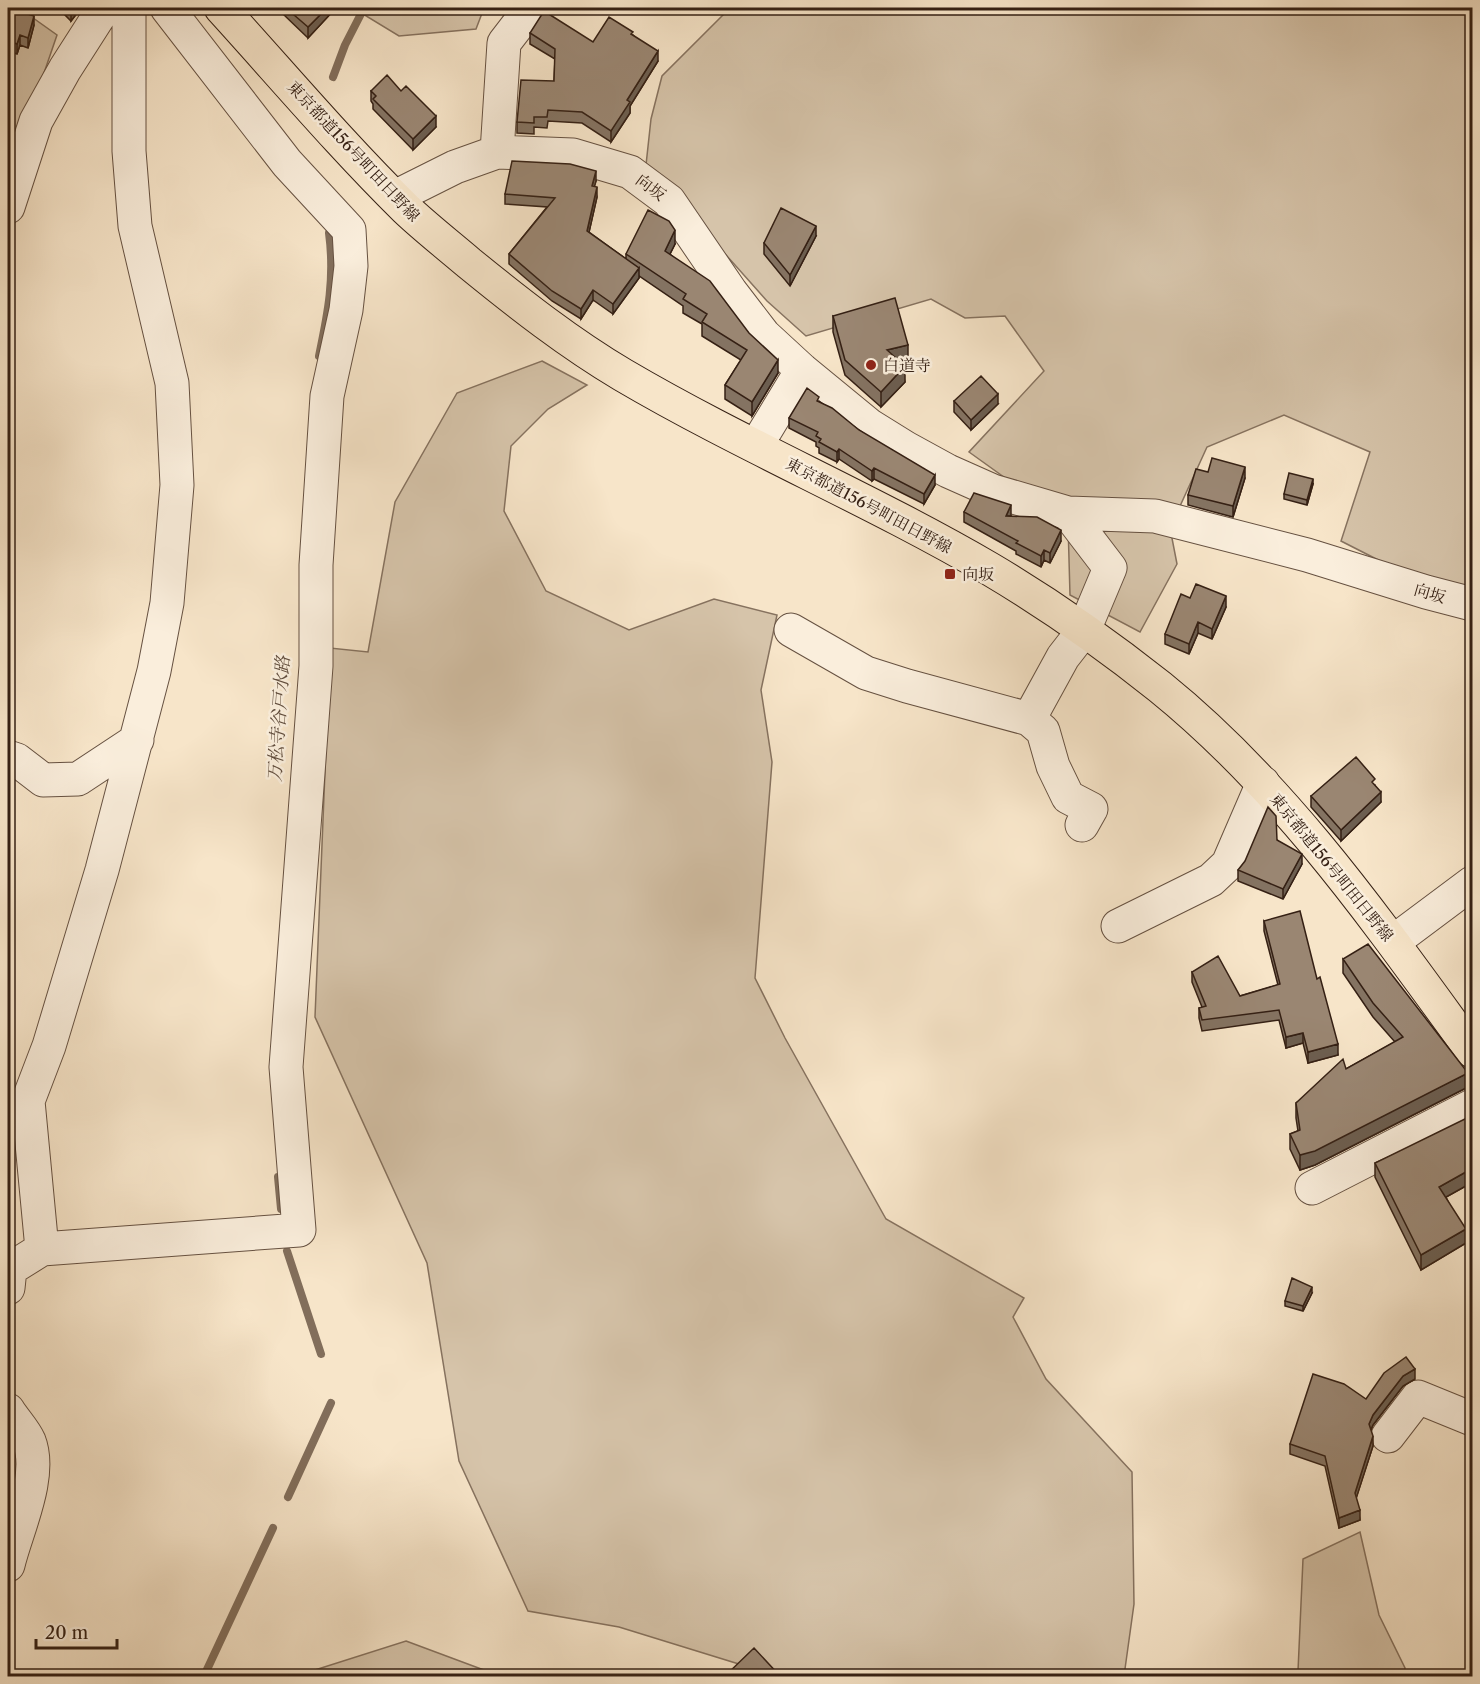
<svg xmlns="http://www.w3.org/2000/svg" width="1480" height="1684" viewBox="0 0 1480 1684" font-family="'Libre Caslon Text','Noto Serif JP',serif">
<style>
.green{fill:#d6c4aa;stroke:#86725f;stroke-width:1.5}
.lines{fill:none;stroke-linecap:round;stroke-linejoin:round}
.stream{stroke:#826e5b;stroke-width:8}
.minor-casing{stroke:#665141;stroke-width:35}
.major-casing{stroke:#352014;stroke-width:35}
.minor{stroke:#faeedc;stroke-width:33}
.major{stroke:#f7e5c9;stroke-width:33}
.wall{fill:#847362;stroke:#352014;stroke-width:1.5}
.shaded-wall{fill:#6c5e50;stroke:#352014;stroke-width:1.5}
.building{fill:#9a8672;stroke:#352014;stroke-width:1.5}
.poi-dot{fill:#8f2418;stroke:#faeedc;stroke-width:2}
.labels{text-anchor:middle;stroke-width:5;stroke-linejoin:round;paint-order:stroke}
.street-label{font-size:16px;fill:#352014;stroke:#faeedc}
.poi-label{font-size:16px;fill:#352014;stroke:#faeedc;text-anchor:start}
.water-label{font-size:18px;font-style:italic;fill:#624e3e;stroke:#faeedc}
</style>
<rect width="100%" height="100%" fill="#f7e5c9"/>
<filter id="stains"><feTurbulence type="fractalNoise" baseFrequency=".00333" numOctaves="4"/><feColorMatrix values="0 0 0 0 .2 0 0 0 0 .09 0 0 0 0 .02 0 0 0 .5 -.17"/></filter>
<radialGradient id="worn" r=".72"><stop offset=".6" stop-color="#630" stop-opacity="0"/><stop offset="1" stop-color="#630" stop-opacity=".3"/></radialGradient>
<path class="green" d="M8,8h11l38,27 -49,143z
M353,8h131l-8,21 -77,7z
M730,8h742v612l-80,-53 -51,-26 29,-89 -86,-37 -77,32 -37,81 7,36 -37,68 -70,-37 -2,-72 -99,-71 75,-81 -39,-55 -40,2 -34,-19 -125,37 -39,-35 -121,-136 5,-46 11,-43z
M542,361l45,24 -39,24 -37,37 -7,65 42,80 83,39 85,-31 63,16 -16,75 11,72 -17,216 30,60 101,181 138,79 -11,19 33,62 86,93 2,132 -10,72h-367l-15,-11 -123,-38 -91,-16 -69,-150 -32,-198 -112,-246 15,-369 38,4 27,-150 62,-109z
M1360,1532l19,83 26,53v8h-125l18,-5 5,-112z
M406,1641l94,35h-204z"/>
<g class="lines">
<path class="stream" d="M333,77l12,-32 19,-37
M319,356c9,-43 16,-78 10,-123
M278,1177l3,32
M287,1251l34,103
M288,1497l43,-94
M204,1676l69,-148"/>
<defs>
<path id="minor" d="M497,152l7,-109 27,-35
M395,197l60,-30 42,-15 76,3 57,17 39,29 62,91 33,43 38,35 67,55 37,23 42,23 45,20 75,22 87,3 152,39 119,37 46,12
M8,207l28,-86 29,-52 39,-61
M756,446l46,-76
M791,630l75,43 41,13 122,33 14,12 10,35 15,31 23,12 -9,16
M1029,719l34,-62 21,-27 26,-62 -42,-55
M8,757l9,3 26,20 35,-1 59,-39
M1118,926l93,-46 17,-16 35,-81
M1393,942l79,-59
M1312,1188l160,-82
M42,1249l-14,-148 21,-55 53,-176 52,-199 13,-68 10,-118 -5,-102 -37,-157 -6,-75v-143
M8,1288l2,-19 32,-20 257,-19 -13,-163 30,-401v-101l11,-169 19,-86 5,-44 -2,-36 -62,-67 -120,-155
M8,1410c6,10 16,20 21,31 14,35 -13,90 -21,124
M1388,1436l30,-39 54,22"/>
<path id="major" d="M221,8c61,67 120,137 185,201 20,19 42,36 63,54 49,40 100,80 154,112 119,70 247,124 367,194 59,35 116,75 170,118 125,101 218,235 312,364"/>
</defs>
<use href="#minor" class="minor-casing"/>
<use href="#major" class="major-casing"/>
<use href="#minor" class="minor"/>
<use href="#major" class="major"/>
</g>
<path class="wall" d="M8,8l26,17 -6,23 -8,-3 -3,9 -9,-3z
M58,8h23l-10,13z
M284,8h51v1l-27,29 -24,-23z
M530,33l63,9 40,-7 25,26 -28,45v7l-19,29 -29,-19 -34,-2 -1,7 -13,-1v7l-17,-1v-11l37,-41 1,-22 -25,-15z
M371,91l65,36 -23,23 -40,-41v-5l-2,-3z
M596,181l-2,5 3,11 -8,35 37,27v-5l49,-10 -5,10 108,119 -26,43 -27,-17v-14l16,-25 -39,-24v-12l-19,-11v-7l-44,-30v2l-26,36 -20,-14 -12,19 -29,-18 -43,-37v-10l38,-47 -42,-3v-10z
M816,236l-26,50 -26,-32v-11z
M833,316l75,44 -8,2 5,20 -24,25 -36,-32 -12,-43z
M819,401l116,84 -11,19 -50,-25 -2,2 -33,-22 -2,3 -18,-9v-5l-3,-2v-4l-27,-14v-10z
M954,401l44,3 -27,26 -17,-18z
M1208,472l37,6 -12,39 -45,-12v-10z
M1313,484l-6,21 -23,-6v-5z
M964,512l47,4 50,25 -11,22 -6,-3 -3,7 -25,-13v-3l-52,-29z
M1190,598l36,9 -14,32 -14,-6 -9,21 -24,-10v-10z
M1375,785l6,17 -40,39 -30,-34v-11z
M1277,840l25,24 -19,35 -45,-18v-11z
M1264,921l53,58 21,76 -30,8 -5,-20 -17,5 -7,-28 -77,11 -3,-13v-10l3,-1 -10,-25v-10l48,24 38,-11 -14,-54z
M1473,930v25l-7,-10v-10z
M1343,959l125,128 -153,78 -15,5 -10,-21v-15l8,-3 -2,-13v-15l50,-34 49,-27 -22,-25 -30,-44z
M1473,1119v63l-27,15 20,46 -45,27 -46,-93v-14z
M1312,1293l-9,18 -18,-5v-5z
M1415,1379l-12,7 -30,39 -2,5 2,16 -17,52 4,22 -21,8 -14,-62 -35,-12v-10l76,-45z"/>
<path class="shaded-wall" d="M73,8h8l-10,13v-11z
M327,8h8v1l-27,29v-11z
M34,16v9l-6,23v-10z
M20,35v10l-3,9v-10z
M658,51v10l-28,45v7l-19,29v-11l16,-31z
M436,116v11l-23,23v-11z
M596,171v10l-4,15v-10z
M597,187v10l-10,44v-10z
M816,226v10l-26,50v-11z
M675,230v14l-10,20v-13z
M639,268v10l-26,36v-10z
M593,290v10l-12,19v-10z
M908,345v15l-21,5v-15z
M778,360v13l-26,43v-14z
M905,366v16l-24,25v-15z
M998,394v10l-27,26v-10z
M839,449v10l-2,3v-10z
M1245,467v11l-12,39v-11z
M874,468v11l-2,2v-10z
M935,475v10l-11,19v-10z
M1313,479v5l-6,21v-5z
M1011,505v11h-5z
M1061,530v11l-11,22v-10z
M1044,550v10l-3,7v-11z
M1226,596v11l-14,32v-10z
M1198,622v11l-9,21v-10z
M1381,792v10l-40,39v-11z
M1302,854v10l-19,35v-10z
M1303,1033v10l-17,5v-11z
M1338,1044v11l-30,8v-11z
M1468,1073v14l-153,78 -15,5v-15z
M1473,1168v14l-34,19v-14z
M1466,1229v14l-45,27v-15z
M1312,1287v6l-9,18v-5z
M1415,1369v10l-12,7 -30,39 -4,9v-10l4,-9 30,-39z
M1373,1436v10l-18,56v-9z
M1360,1510v10l-21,8v-10z"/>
<path class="building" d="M8,8l26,8 -6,22 -8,-3 -3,9 -9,-3z
M286,8h41l-19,19z
M544,11l49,31 16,-25 24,15 -2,2 27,17 -31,49 3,2 -19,29 -29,-19 -34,-2 -1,7h-13v6l-17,-1 4,-42 33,1 1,-32 -25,-16z
M387,75l14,16 5,-5 30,30 -23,23 -40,-40 3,-3 -5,-5z
M512,161l58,3 26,7 -4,15 5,1 -10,44 52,37 -26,36 -20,-14 -12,19 -29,-18 -43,-37 46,-56 -50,-4z
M781,208l35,18 -26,49 -26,-32z
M648,210l21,11 6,9 -10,21 45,30 39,52 29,27 -26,42 -27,-17 22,-35 -45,-28 5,-8 -24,-15 3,-5 -60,-40z
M895,298l13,47 -21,5 18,16 -24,26 -36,-32 -12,-44z
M981,376l17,18 -27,26 -17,-19z
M807,388l12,9 -2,4 15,7 27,22 76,45 -11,19 -50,-26 -2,3 -33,-22 -2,3 -18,-10 2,-3 -5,-3 2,-4 -29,-14z
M1212,458l33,9 -12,39 -45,-11 8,-26 12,3z
M1289,473l24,6 -6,21 -23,-6z
M974,493l37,12 -5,11 31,1 24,13 -11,23 -6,-3 -3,6 -25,-13 2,-2 -54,-29z
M1196,584l30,12 -14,33 -14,-7 -9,22 -24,-10 16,-40 9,4z
M1356,757l19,22 -3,3 9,10 -40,38 -30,-34z
M1268,807l8,9 1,24 25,14 -19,35 -45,-19 7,-9z
M1300,911l17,68 3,-2 18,67 -30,8 -5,-19 -17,4 -7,-27 -77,10 -3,-12 7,-2 -14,-34 26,-16 22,40 40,-12 -16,-63z
M1473,930v14l-7,-9z
M1368,944l100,129 -153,78 -15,4 -10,-21 10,-4 -4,-27 47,-44 3,10 57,-32 -30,-34 -30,-44z
M1471,1116l2,3v49l-34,19 27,42 -45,26 -46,-92z
M1292,1278l20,9 -9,19 -18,-5z
M1406,1357l9,12 -12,7 -30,39 -4,9 4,12 -18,57 5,17 -21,8 -14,-62 -35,-12 23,-70 31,10 22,15 18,-26z
M754,1648l27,29h-57z
M655,1672l6,5h-9z"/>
<g class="poi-dot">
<circle cx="871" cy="365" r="6"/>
<rect x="944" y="568" width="12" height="12" rx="3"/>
</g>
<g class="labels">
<g class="street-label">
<text transform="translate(354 151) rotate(47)" y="6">東京都道156号町田日野線</text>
<text transform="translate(651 187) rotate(37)" y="6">向坂</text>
<text transform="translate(869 505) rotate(28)" y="6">東京都道156号町田日野線</text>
<text transform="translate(1430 593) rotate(16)" y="6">向坂</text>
<text transform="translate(1332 867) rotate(51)" y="6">東京都道156号町田日野線</text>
</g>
<g class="poi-label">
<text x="883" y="371">白道寺</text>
<text x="962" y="580">向坂</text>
</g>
<g class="water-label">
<text transform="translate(279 719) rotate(-86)" y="6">万松寺谷戸水路</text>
</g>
</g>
<rect width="1480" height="1684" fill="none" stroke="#f7e5c9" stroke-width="30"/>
<rect x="9" y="9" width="1462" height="1666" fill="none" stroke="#352014" stroke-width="3"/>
<rect x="15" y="15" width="1450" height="1654" fill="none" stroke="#352014" stroke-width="1.5"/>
<path d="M36 1639v9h81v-9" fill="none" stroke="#352014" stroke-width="3"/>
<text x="45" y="1639" font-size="18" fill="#352014" stroke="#faeedc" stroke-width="4.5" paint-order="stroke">20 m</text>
<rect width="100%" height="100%" filter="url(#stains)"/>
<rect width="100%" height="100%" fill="url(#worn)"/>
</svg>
